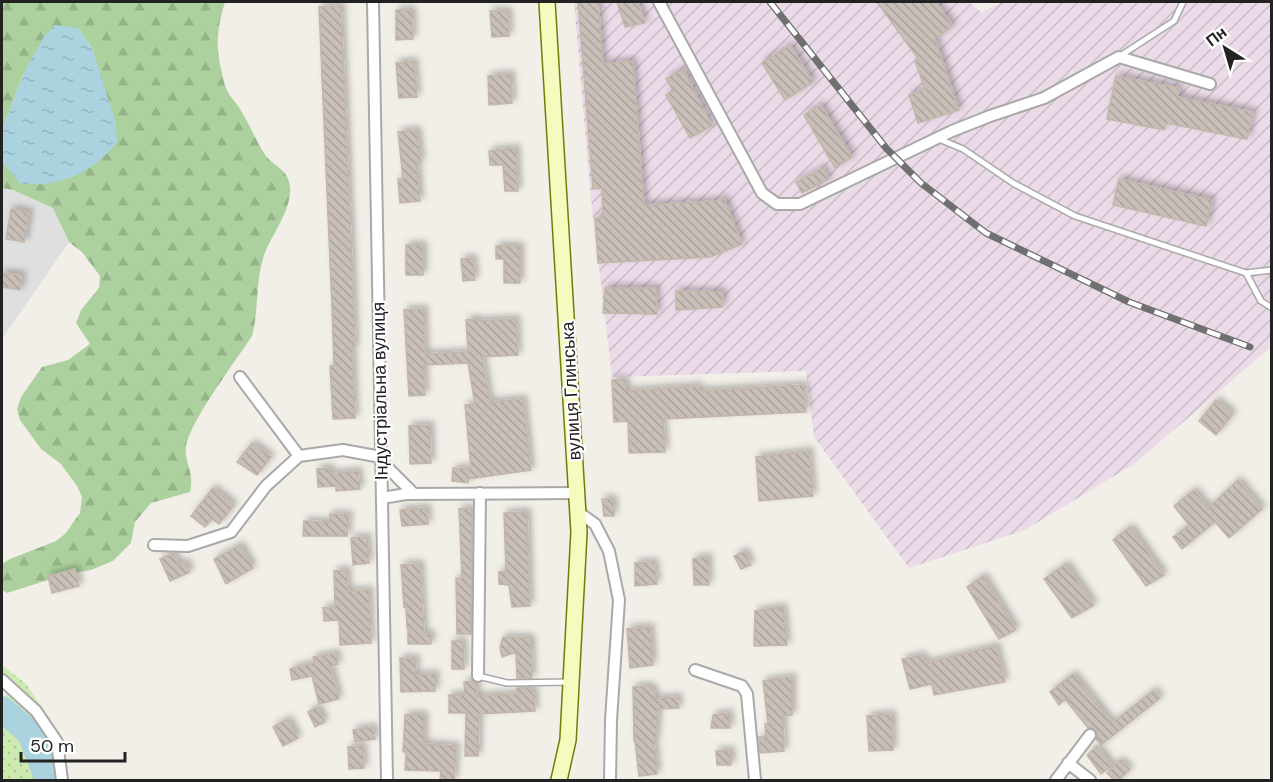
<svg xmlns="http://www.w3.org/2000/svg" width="1273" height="782" viewBox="0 0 1273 782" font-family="'DM Sans',sans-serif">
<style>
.residential{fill:#e0dfdf}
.industrial{fill:url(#industrial-furrows)}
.grass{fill:url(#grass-dots)}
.forest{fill:url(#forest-firs)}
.water{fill:url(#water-ripples)}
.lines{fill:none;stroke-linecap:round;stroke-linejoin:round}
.river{stroke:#aad3df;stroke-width:26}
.building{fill:url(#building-back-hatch);stroke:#c4b6ab;stroke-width:1.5;filter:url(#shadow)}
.lane-casing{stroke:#a9a9a9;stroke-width:8}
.street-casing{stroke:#a9a9a9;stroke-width:14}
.secondary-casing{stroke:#707d05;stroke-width:18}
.lane{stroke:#fff;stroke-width:5}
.street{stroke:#fff;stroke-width:10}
.secondary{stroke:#f7fabf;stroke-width:15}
.rail-casing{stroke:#707070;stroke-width:7}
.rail{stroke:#fff;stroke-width:4.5;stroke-dasharray:14;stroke-linecap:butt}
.labels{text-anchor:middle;stroke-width:4.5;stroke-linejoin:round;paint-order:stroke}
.street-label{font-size:18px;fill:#222;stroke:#fff}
</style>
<defs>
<pattern id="industrial-furrows" width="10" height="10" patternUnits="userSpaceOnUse" patternTransform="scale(1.5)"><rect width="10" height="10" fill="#ebdbe8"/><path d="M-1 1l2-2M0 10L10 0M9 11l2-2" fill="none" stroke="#c9bcc7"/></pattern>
<pattern id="grass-dots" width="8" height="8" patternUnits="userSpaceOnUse" patternTransform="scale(1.5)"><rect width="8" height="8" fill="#cdebb0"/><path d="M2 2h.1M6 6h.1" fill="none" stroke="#b0c997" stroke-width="1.8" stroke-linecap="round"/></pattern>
<pattern id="forest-firs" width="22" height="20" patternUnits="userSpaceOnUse" patternTransform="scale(1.5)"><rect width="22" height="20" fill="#add19e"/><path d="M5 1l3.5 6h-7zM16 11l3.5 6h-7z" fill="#95b388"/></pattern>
<pattern id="water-ripples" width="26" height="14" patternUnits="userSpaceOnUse" patternTransform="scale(1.5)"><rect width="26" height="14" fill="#aad3df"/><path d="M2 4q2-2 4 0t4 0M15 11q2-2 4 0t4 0" fill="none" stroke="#92b5bf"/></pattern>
<pattern id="building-back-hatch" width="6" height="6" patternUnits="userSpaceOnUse" patternTransform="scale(1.5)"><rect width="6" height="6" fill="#c7bfb8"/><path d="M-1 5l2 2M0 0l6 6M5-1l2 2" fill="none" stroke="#aba49e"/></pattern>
<filter id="shadow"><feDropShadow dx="3.5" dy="-3.5" stdDeviation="3" flood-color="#0004"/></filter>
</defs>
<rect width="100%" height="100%" fill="#f2efe9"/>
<path class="residential" d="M2,188l10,2 41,18 16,34 -67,97z"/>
<path class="industrial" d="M574,2h395l12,10 22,-10h268v345l-137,117 -109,66 -116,38 -95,-131 -8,-66 -194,6 -21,-177z"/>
<path class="grass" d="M2,665l23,18 16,23 19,33 5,14 4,27h-67v-80l6,-6 -6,-5z"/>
<path class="forest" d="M2,2h223c-8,27 -10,43 -3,71 1,5 2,12 5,17 3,7 9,12 13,19 9,14 15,30 24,44 6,11 20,14 24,26 10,23 -17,56 -24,76 -9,27 -5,56 -12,81 -15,23 -63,87 -66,111 -2,16 9,26 4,45l-39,11 -16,19 -4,21 -18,18 -22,9 -24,4 -60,19 -5,-3v-26l8,-5 46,-18 9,-7 15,-21 2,-16 -5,-11 -16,-22 -20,-15 -21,-29 -3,-11 4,-12 21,-30 26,-7 22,-16 -14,-21 5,-13 18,-22 1,-12 -18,-24 -13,-10 -16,-34 -40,-18 -11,-2v-32l3,9 97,-84 -10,-33 -14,-20 -54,45 -22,57z"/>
<path class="water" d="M55,25l23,3 14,20 23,72 2,22c-24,31 -57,45 -96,42l-16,-19 -3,-9v-26l22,-57 19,-35z"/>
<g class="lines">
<path class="river" d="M2,709l28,24 18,47"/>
</g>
<path class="building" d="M578,2h20l5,62 30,-3 11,144 73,-4 7,-3 18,46 -32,13 -112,6 -3,-45h8l-1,-30 -9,1z
M617,2h21l7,21 -20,4z
M877,2h59l17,24 -18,13 24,71 -41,13 -9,-28 16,-6 -10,-28 4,-1z
M341,6l12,282 2,59h-3l3,71 -22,1 -3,-53h4l-2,-58 -13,-301z
M396,10h16l1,29 -17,1z
M490,11h18l1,25 -17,1z
M790,45l23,37 -28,18 -23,-37z
M414,61l3,36 -18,1 -3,-35z
M683,69l29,57 -22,12 -24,-43 7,-5 -7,-11z
M511,74l1,29 -23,2 -1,-29z
M1116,76l63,12 -1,9 75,15 -6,27 -81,-16 -2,7 -57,-11z
M821,105l31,52 -17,11 -31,-53z
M417,130l4,32h-4l3,39 -20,2 -2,-24h5l-5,-47z
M516,148l2,43h-13l-2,-26h-13l-1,-14z
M823,168l6,11 -27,14 -6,-11z
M1119,179l93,21 -6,26 -93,-21z
M11,209l18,3 -5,30 -18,-3z
M406,245h17v30h-17z
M496,246h24v37h-16v-24h-8z
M473,258l2,22 -12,1 -2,-22z
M2,273l20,2 -2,15 -18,-3z
M605,288h51l1,26 -54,-1z
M676,291l47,1 -1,15 -46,3z
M424,309l1,45 43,-2 -2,-32 11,-1v2l39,-2 2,36 -36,2 8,45 33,-3 8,71 -63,9v4l-16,-2 1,-13 18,1 -6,-64 10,-1 -7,-41 -44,2 1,30 -16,1 -5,-86z
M612,380h14v11l73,-5v5l105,-6 2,27 -143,7 2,33 -36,1 -1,-32 -14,1z
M1216,400l17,14 -17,21 -17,-14z
M430,425l1,38 -21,1 -1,-38z
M252,443l19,14 -14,18 -20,-13z
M809,451l4,45 -54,5 -3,-44z
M330,468v6l28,-3 2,18 -24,2v-5l-18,1 -1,-18z
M1238,480l24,29 -33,29 -14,-16 -33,27 -9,-12 16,-12 -15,-19 20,-16 14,18z
M213,488l21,17 -15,19 -7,-5 -7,8 -14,-11z
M602,499h11l1,17h-10z
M427,508l1,16 -26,2 -2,-16z
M459,509h13l-1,125h-14l-1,-56h6z
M527,512l3,94 -18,1 -3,-22 -10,-1v-12l7,-1 -2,-58z
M330,514l19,1 -2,21h-44l1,-15 25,1z
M1130,527l34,48 -18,11 -33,-46z
M367,537l2,26 -16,2 -2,-27z
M240,545l13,23 -27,16 -12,-25z
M745,551l6,14 -10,4 -7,-13z
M174,553l5,12 7,-3 4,10 -20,9 -10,-22z
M708,557l1,28h-15l-1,-26z
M654,562l3,22 -22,2v-23z
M420,564l4,70h7v10h-23v-16h-1l-1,-22 -2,1 -3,-42z
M1066,564l28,41 -22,13 -28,-39z
M75,569l4,17 -27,7 -4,-17z
M347,570l1,21 21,-1 2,53 -31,2 -1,-25 -15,1 -1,-13 12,-1 -1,-36z
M983,576l33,54 -17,9 -32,-52z
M783,607l4,38 -33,1 1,-35z
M650,627l3,38 -23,3 -3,-39z
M503,637l28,1 1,40h-15l-1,-26 -14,5 -2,-9z
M452,641h11l1,28h-12z
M996,646l9,36 -71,13 -2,-11 -22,5 -8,-30 21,-4 2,8z
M336,653l2,11 -8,2 9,33 -20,5 -7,-28 -20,4 -2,-11 24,-6 -1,-6z
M400,658l16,1 -1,16 20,-1v17l-34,1z
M1073,674l39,49 42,-33 6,8 -59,47 -5,-6 1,-4 -2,-6 -7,-1 -23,-29 -6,6 -9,-13z
M792,677v38l-9,1 1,35 -24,2 -1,-16h7l-1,-13h3l-5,-43z
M473,681l3,2 1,13 40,-2v-6l15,-1v6h2l1,18 -56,3 -1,42h-13l1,-43h-17v-18h16l-1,-13z
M649,686l6,6v7l23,-2 1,11 -21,1 -2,31h-2l3,34 -18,2 -4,-35h-1l-1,-54z
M317,707l8,15 -10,5 -7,-15z
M729,713l1,15h-19l2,-13z
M892,714l1,36 -24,1 -2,-35z
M405,715h19v29l32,2 -2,34h-14l1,-9 -36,-1 1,-18h-3z
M288,719l10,19 -15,8 -10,-19z
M373,727l2,12 -20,3 -2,-12z
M363,746l1,22 -15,1 -1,-22z
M1097,746l15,20 -11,8 -14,-19z
M731,750v15h-14l-1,-14z
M1120,760l10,9 -11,11h-5l-7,-7z"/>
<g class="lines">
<defs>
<path id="lane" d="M1120,56l54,-35 9,-19
M939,139l24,10 50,34 62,33 171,57 26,-3
M1246,273l15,28 11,7
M478,676l29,7 63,-1"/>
<path id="street" d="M373,2l14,778
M659,2l103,191 15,11h23l152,-73 38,-15 54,-18 75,-41 91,27
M240,377l59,79
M381,461l33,33
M382,498l24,-4 171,-1
M578,512l17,12 14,27 10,49 -8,120 -1,60
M154,545l34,1 43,-14 35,-46 33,-30 44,-6 38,7
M695,670l47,16 5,8 8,86
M478,676l2,-183
M2,680l34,31 21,31 5,38
M1068,763l22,17
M1056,780l34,-45"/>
<path id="secondary" d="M547,2l32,530 -11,208 -9,40"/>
</defs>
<use href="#lane" class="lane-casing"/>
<use href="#street" class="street-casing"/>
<use href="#secondary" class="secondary-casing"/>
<use href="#lane" class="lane"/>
<use href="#street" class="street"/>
<use href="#secondary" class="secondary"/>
<defs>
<path id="rail" d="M770,2l116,146 35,35 65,50 143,69 121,45"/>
</defs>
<use href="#rail" class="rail-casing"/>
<use href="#rail" class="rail"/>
</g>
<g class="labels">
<g class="street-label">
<text transform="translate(380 391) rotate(-91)" y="6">Індустріальна вулиця</text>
<text transform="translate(571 391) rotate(-93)" y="6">вулиця Глинська</text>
</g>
</g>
<rect width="1273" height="782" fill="none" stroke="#222222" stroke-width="6"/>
<g transform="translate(1225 48) rotate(323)" stroke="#ffffff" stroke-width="4.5" paint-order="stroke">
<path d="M0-4.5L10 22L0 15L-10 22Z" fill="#222222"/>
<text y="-9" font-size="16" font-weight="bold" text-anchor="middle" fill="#222222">Пн</text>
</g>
<path d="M21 752v9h104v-9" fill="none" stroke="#222222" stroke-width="3"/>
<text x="30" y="752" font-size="18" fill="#222222" stroke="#ffffff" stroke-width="4.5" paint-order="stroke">50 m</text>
</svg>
